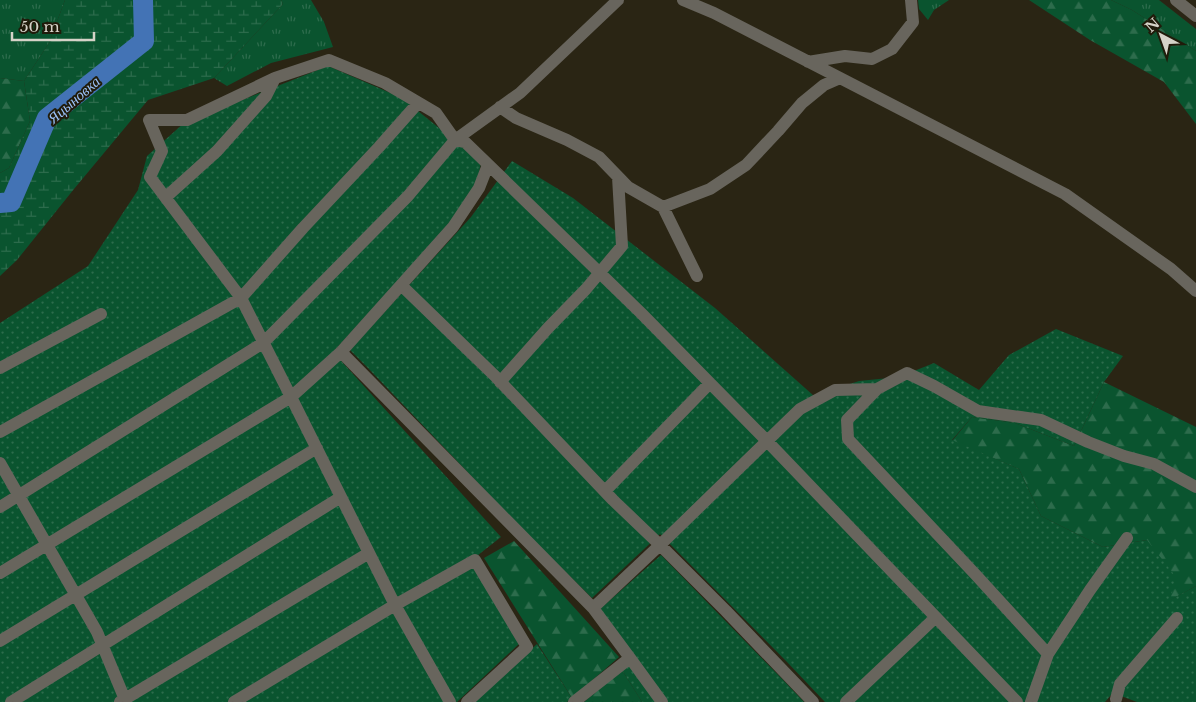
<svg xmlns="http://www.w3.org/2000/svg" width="1196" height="702" viewBox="0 0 1196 702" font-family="'Libre Baskerville',serif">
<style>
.grass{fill:url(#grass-tufts)}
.forest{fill:url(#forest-firs)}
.wetland{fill:url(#wetland-marsh)}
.garden{fill:url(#garden-dots)}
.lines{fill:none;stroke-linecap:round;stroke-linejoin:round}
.river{stroke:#4373b5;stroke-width:20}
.minor{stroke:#68655d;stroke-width:12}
.labels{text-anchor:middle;stroke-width:4;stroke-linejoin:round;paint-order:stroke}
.water-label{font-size:15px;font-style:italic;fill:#9ac1f7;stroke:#201b0a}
</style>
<defs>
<pattern id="grass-tufts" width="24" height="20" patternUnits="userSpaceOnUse" patternTransform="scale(1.25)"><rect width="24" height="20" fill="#0a542f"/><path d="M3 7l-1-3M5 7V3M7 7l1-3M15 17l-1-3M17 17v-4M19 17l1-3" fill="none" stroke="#2d6c4c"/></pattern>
<pattern id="forest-firs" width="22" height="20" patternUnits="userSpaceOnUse" patternTransform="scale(1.25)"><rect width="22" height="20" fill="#0a542f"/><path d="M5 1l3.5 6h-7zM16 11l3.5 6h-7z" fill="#2d6c4c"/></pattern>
<pattern id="wetland-marsh" width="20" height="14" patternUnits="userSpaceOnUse" patternTransform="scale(1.25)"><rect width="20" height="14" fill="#0a542f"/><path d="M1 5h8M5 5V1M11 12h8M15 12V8" fill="none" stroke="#2d6c4c"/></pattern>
<pattern id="garden-dots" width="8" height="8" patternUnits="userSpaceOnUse" patternTransform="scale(1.25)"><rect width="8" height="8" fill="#0a542f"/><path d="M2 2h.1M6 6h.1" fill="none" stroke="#2d6c4c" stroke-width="1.8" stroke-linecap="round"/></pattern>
</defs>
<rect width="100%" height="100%" fill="#2a2514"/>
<path class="grass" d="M0,0h65l-16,43 -25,38 -24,-3z
M281,0h30l13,22 9,25 -62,16 -44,23 -13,-8 69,-74z
M918,0h31l-15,10 -6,10 -9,-11z
M1111,0h48l37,29v22l-64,-41z"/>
<path class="forest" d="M1029,0h82l21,10 64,41v73l-32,-42 -74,-42z
M0,78l24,3 6,40 -21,47 -9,5z
M1104,382l92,45v159l-27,15 -22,-61 -44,7 -62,-31 -22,-47 -67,-28 20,-24 43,6 59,23z
M514,541l105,116 -47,41 -88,-140z
M622,670l20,32h-58z"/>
<path class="wetland" d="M65,0h216l2,4 -69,74 -66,22 -74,89 -57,71 -17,16v-103l9,-5 21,-47 -6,-40 25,-38z"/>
<path class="garden" d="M328,66l74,32 79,64 -3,17 -15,31 -130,142 168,185 -28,22 48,83 -64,60h-457v-379l88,-57 50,-76 9,-34 37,-33z
M512,161l61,37 142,110 99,88 45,-15 40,-4 35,-14 45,27 30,-35 47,-26 67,27 -19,26 -30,64 -59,-23 -43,-6 -20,23 67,29 22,47 62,31 44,-7 29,37 -6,23 26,-14v116h-59l-16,-6 -10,-1 -6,7h-74l-2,-2 -5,2h-199l-38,-40 -127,-128 -68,64 -69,-68 -155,-162 -18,-18 121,-133z
M661,555l125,128 18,19h-137l-67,-93z
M537,644l35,54 -5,4h-93z
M631,663l27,39h-16l-20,-32z"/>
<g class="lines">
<path class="river" d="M0,203l11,-1 36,-84 97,-77 -1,-41"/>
<path class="minor" d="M683,0l31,13 351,181 106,75 25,22
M1176,0l20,16
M808,62l37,-6 27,3 20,-10 21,-27 -2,-22
M418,103l-39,44 -76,81 -62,70 -91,-121 12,-26 -13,-31h38l88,-42 54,-18 56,23 51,30 19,27 65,-47 98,-93
M500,107l16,11 51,22 32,17 29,30 35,20 47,-18 36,-24 32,-34 24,-28 22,-18 16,-7
M166,197l51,-46 49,-55 9,-18
M663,207l34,69
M341,352l112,-125 26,-39 9,-23
M0,368l101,-54
M500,382l48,-54 38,-39 36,-43 -4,-69
M877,389l-30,31 1,19 127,135 73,80 -17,48
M0,432l241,-134 50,99 -291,176
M0,463l97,169 29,70
M605,491l105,-108
M0,507l263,-164 145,-147 47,-56 10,2 176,171 126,128 -107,104 -47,-45 -117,-123 -95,-92
M0,641l317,-193
M1048,654l42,-64 37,-52
M630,658l-37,-50 67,-63 66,66 87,91
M1116,699l4,-15 57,-66
M11,702l330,-205
M120,702l249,-149
M234,702l161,-97 55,97
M467,702l60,-55 -52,-87 -80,45 -104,-208 50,-45 252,256
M574,702l56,-44 32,44
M846,702l90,-85
M1017,702l-250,-261 33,-32 35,-19 42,-1 30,-16 27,13 44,25 63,9 47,22 36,14 30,8 42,23"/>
</g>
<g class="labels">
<g class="water-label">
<text transform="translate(74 100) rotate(-41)" y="5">Яцыновка</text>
</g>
</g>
<g transform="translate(1161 35) rotate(319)" stroke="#201b0a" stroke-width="4" paint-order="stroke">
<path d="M0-4L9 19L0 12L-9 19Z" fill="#d6d3c8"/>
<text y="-8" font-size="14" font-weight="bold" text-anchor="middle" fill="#d6d3c8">N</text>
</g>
<path d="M12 32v8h82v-8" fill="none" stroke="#d6d3c8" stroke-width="2.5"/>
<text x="20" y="32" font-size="15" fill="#d6d3c8" stroke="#201b0a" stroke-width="4" paint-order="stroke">50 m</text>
</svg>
